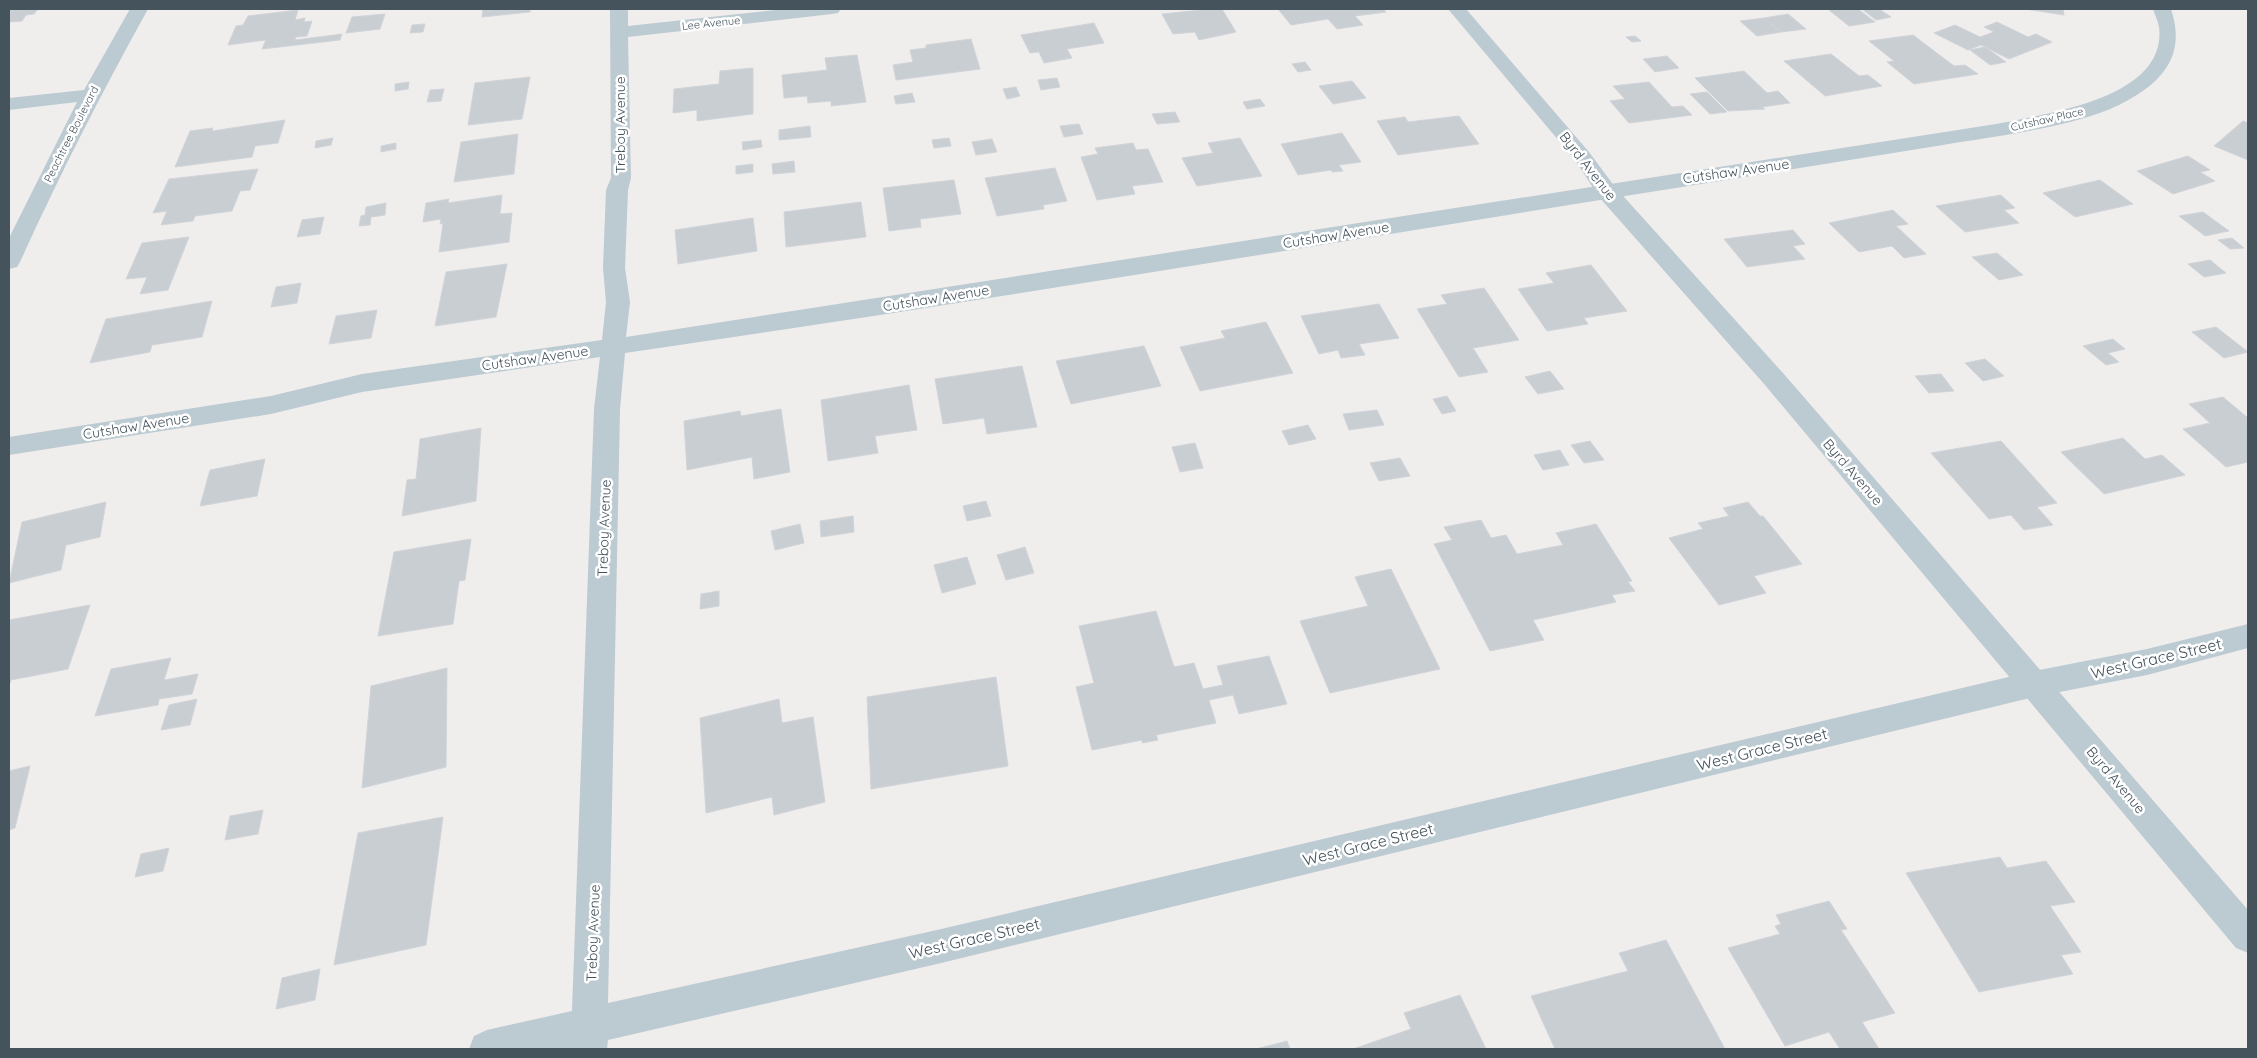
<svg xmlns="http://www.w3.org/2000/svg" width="2257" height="1058" viewBox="0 0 2257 1058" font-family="Quicksand,sans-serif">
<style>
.building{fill:#c9ced2;stroke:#d0d4d9}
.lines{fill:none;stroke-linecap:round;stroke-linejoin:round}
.minor{fill:#bccad1;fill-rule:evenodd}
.tertiary{fill:#bccad1;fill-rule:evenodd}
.labels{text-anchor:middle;stroke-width:5;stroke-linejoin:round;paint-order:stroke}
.far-street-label{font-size:11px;fill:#44535c;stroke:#fff}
.street-label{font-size:14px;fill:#44535c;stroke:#fff}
.near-street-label{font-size:16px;fill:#44535c;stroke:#fff}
</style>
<rect width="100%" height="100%" fill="#f0eded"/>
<path class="building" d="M9,9h29l-4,5 -8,1 -4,6 -13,1z
M483,9h47v3l-48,5z
M1211,9h11l14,23 -37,8 -4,-8 -22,2 -11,-20z
M1278,9h105l3,3 -31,4 8,9 -26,4 -9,-10 -37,6z
M1838,9h20l17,13 -26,4 -20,-16z
M1862,9h17l12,8 -15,3z
M2025,9h38l1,6z
M298,10l-3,10 10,-2 -1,4 8,-1 -5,15 -11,1 -1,3 47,-6 -2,6 -78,9 4,-9 -38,5 8,-19 7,-1 5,-9z
M385,14l-5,15 -34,4 6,-16z
M1788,14l18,15 -25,3 -17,-14z
M1764,18l17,14 -24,4 -17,-15z
M1997,22l31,15 8,-3 16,8 -43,17 -28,-14 -13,5 -34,-17 21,-8 25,12 14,-5 -10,-5z
M1094,23l10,20 -37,6 5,9 -28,5 -5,-11 -9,1 -9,-18z
M425,24l-2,8 -13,1 2,-8z
M1913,35l41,31 11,-1 13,9 -64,10 -27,-22 7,-1 -25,-20z
M1635,36l6,5 -9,1 -6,-5z
M971,39l9,30 -84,11 -3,-15 20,-3 -3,-12 16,-2v-3z
M1985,47l21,15 -16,3 -20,-15z
M1831,54l28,22 9,-1 14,11 -57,10 -41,-35z
M857,55l9,47 -35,4v-5l-23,2 -1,-7 -23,2 -2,-23 45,-5 -2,-12z
M1667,56l12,12 -24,4 -12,-13z
M1305,62l6,8 -13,2 -6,-8z
M753,68v46l-56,7v-11l-24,3 1,-24 45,-5 1,-13z
M1744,71l23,22 11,-2 12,12 -28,4 3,2 -37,2 -33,-33z
M530,77l-8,42 -54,6 7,-42z
M1057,78l3,9 -19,3 -3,-10z
M1352,81l14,17 -33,6 -14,-18z
M409,82l-1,7 -13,2v-7z
M1649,82l23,25 11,-1 9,9 -63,8 -19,-22 15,-2 -12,-13z
M1016,87l4,9 -13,3 -4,-10z
M444,89l-3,12 -14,1 3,-12z
M1707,92l20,20 -17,2 -20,-20z
M912,93l3,9 -19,2 -2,-8z
M1260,99l5,7 -18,3 -4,-7z
M1175,112l5,10 -23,2 -5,-10z
M1459,116l20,28 -81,11 -21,-34 28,-4 3,5z
M285,120l-7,23 -23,3 -3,11 -77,10 15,-36 23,-3 -1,3z
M2243,121l5,2v37l-34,-14z
M1079,124l4,10 -19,3 -4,-11z
M810,126l1,11 -32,3v-10z
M1342,133l19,29 -22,3 4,6 -11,1 -1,-2 -33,5 -17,-31z
M518,134l-4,40 -60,8 7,-40z
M333,138l-2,7 -16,3 1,-7z
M949,138l2,8 -17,2 -2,-8z
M1240,138l22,38 -65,10 -15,-28 31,-5 -5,-10z
M992,139l5,13 -21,3 -4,-13z
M761,140l1,7 -19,3 -1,-8z
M396,143v6l-15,3v-6z
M1133,143l3,7 12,-1 15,33 -31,4 3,8 -38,6 -16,-43 17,-3 -3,-6z
M2188,156l22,14 -10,2 15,9 -42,13 -36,-23z
M794,161l1,11 -22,2 -1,-10z
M753,164v8l-17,2v-8z
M1055,168l12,33 -24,4 1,4 -47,7 -12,-38z
M258,169l-8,21 -10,1 -8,20 -37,5 -2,5 -32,4 6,-14 -14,2 16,-34z
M954,180l7,34 -41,5 1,8 -32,4 -6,-43z
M2100,180l33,24 -58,13 -32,-24z
M502,195l-2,19 12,-1 -3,29 -70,10 4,-29 -3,1 1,-5 -18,3 3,-19 23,-4 -1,4z
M2001,195l14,13 -11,2 15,13 -54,9 -29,-26z
M861,202l5,35 -80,10 -2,-35z
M386,203l-1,12 -14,2 -1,8 -11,1 2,-10 4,-1 1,-8z
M1893,210l15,14 -12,2 30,28 -22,4 -12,-12 -33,6 -30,-29z
M2203,212l26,19 -24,5 -26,-20z
M324,217l-4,17 -23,3 5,-17z
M753,218l4,33 -79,13 -3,-34z
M1793,230l12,14 -12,2 12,13 -58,8 -23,-28z
M189,237l-21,53 -28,4 7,-17 -21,2 16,-36z
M2232,238l12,10 -14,1 -12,-9z
M1997,253l26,22 -24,5 -27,-23z
M2210,260l16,13 -22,4 -16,-13z
M507,264l-11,53 -61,9 11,-54z
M1591,265l36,46 -43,7 4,6 -41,7 -29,-42 36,-6 -8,-10z
M301,283l-4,20 -26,4 5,-20z
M1484,288l35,52 -46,8 15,24 -29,5 -42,-68 30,-5 -6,-9z
M212,301l-10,36 -50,8 -2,7 -60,11 16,-44z
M1379,304l20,34 -40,6 6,11 -24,3 -3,-8 -19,4 -18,-38z
M377,310l-6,28 -42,6 7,-28z
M1266,322l27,51 -93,18 -20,-44 45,-9 -4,-7z
M2216,327l32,25 -24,6 -32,-26z
M2113,339l12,10 -17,4 11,9 -13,3 -23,-19z
M1144,346l17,40 -90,18 -15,-43z
M1985,359l19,17 -21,5 -18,-18z
M1022,366l15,61 -50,7 -3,-16 -41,6 -8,-45z
M1550,371l14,18 -26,5 -13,-17z
M1941,374l13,17 -25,2 -14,-17z
M909,385l8,45 -42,6 3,17 -50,8 -7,-61z
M1447,396l9,15 -14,3 -9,-15z
M2223,397l25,21v44l-22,5 -43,-38 27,-6 -21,-19z
M781,409l9,63 -36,7 -2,-22 -65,13 -3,-49 56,-10 1,5z
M1377,410l7,15 -35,5 -6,-16z
M1308,425l8,14 -27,6 -7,-14z
M481,428l-5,73 -74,15 5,-36 9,-1 4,-40z
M2123,438l22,21 17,-4 23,20 -81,19 -43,-42z
M1590,441l14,19 -20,3 -13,-18z
M2001,441l56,62 -20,4 16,18 -29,5 -13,-15 -22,4 -58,-66z
M1195,443l8,25 -23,4 -8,-25z
M1560,450l9,15 -26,5 -9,-15z
M1400,458l10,18 -31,5 -9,-18z
M265,459l-8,37 -57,10 10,-36z
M986,501l5,15 -24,5 -4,-15z
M106,502l-6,35 -34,8 -5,25 -52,13 13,-61z
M1748,502l12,14h3l39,48 -48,12 12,17 -47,12 -50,-67 34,-9 -5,-6 31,-7 -6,-8z
M853,516l1,16 -33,5 -1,-16z
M1481,520l10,18 15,-3 11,19 46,-9 -7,-12 40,-9 36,57 -4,1 7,9 -23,4 4,7 -83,18 11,20 -54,11 -56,-107 18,-4 -8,-13z
M800,524l4,19 -29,7 -4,-19z
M471,539l-6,41 -6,1 -6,43 -75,12 16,-84z
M1025,547l9,26 -28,7 -9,-25z
M967,557l9,27 -34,9 -8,-28z
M1391,569l49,100 -110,24 -30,-72 68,-15 -13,-29z
M719,591v15l-19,3 1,-15z
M90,605l-22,64 -57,11 -2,6v-66z
M1156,611l18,56 20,-4 9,26 20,-4 -6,-19 52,-10 18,48 -48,10 -6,-19 -24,5 7,23 -60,12 2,5 -16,3v-3l-50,10 -16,-63 18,-4 -15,-57z
M171,658l-7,22 34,-6 -6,20 -33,5 -1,6 -63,11 16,-47z
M447,668l-1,99 -84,21 9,-102z
M996,677l12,89 -137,23 -4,-92z
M197,699l-7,26 -29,5 8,-25z
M779,699l3,24 31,-6 12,85 -51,13 -2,-18 -66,16 -6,-95z
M30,766l-15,62 -6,2v-59z
M263,810l-5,24 -33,6 5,-24z
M443,817l-17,128 -92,20 24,-132z
M169,848l-6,23 -28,6 6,-23z
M2000,857l7,11 39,-7 29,41 -25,4 31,46 -20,3 12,19 -94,18 -73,-119z
M1829,901l18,28 -6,1 54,83 -33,9 17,27h-39l-11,-17 -44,14 -57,-98 52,-14 -5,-8 6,-2 -5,-9z
M1666,940l59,109h-170l-24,-53 97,-25 -9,-18z
M320,969l-5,31 -39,9 6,-31z
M1460,995l26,54h-133l58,-20 -7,-16z
M1287,1041l3,8h-34z"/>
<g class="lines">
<path class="minor" d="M130,9h18c-46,83 -89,167 -128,253l-3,5 -8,2v-31l68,-136 -68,8v-12l75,-8z
M610,9h18v17l157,-17h56l-3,4 -6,1 -204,23 3,141 -3,12 -3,78 5,34 -4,35 1370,-213c48,-10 172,-25 163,-97 -1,-6 -4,-12 -6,-18h18c16,48 -10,75 -52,96 -48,23 -124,31 -176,40 -87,14 -174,28 -261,42 -352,56 -704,115 -1057,166l-5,56 -12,594 329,-73 1097,-259 113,-22 101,-25v24l-101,27 -113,22 -1097,267 -329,76 -1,9h-138l5,-13 13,-6 85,-19 22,-602 6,-52 -238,35 -91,22 -262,41v-18l262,-41 91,-22 240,-34 4,-38 -3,-34 3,-78 5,-12z"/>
<path class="tertiary" d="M1448,9h18l123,143 26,35 168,186 465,537v43l-12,-5 -471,-563 -166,-188 -24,-37z"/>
</g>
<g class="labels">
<g class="far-street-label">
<text transform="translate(711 23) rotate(-6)" y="4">Lee Avenue</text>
<text transform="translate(2047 119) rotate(-13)" y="4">Cutshaw Place</text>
<text transform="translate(71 134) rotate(-63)" y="4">Peachtree Boulevard</text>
</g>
<g class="street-label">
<text transform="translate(620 125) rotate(-90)" y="5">Treboy Avenue</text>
<text transform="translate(1588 166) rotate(52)" y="5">Byrd Avenue</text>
<text transform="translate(1736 171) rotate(-8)" y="5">Cutshaw Avenue</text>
<text transform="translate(1336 235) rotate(-9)" y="5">Cutshaw Avenue</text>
<text transform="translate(936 298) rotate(-9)" y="5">Cutshaw Avenue</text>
<text transform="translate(535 358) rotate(-8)" y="5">Cutshaw Avenue</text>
<text transform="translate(136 426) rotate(-9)" y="5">Cutshaw Avenue</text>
<text transform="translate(1853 472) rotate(49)" y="5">Byrd Avenue</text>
<text transform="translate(604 528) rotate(-88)" y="5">Treboy Avenue</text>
<text transform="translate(2116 780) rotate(50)" y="5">Byrd Avenue</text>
<text transform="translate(593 933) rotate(-88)" y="5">Treboy Avenue</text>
</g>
<g class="near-street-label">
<text transform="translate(2156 658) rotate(-13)" y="6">West Grace Street</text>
<text transform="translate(1762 749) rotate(-14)" y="6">West Grace Street</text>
<text transform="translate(1368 844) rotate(-14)" y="6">West Grace Street</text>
<text transform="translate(974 938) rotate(-13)" y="6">West Grace Street</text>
</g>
</g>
<rect width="2257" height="1058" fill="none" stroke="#44535c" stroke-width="20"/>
</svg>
